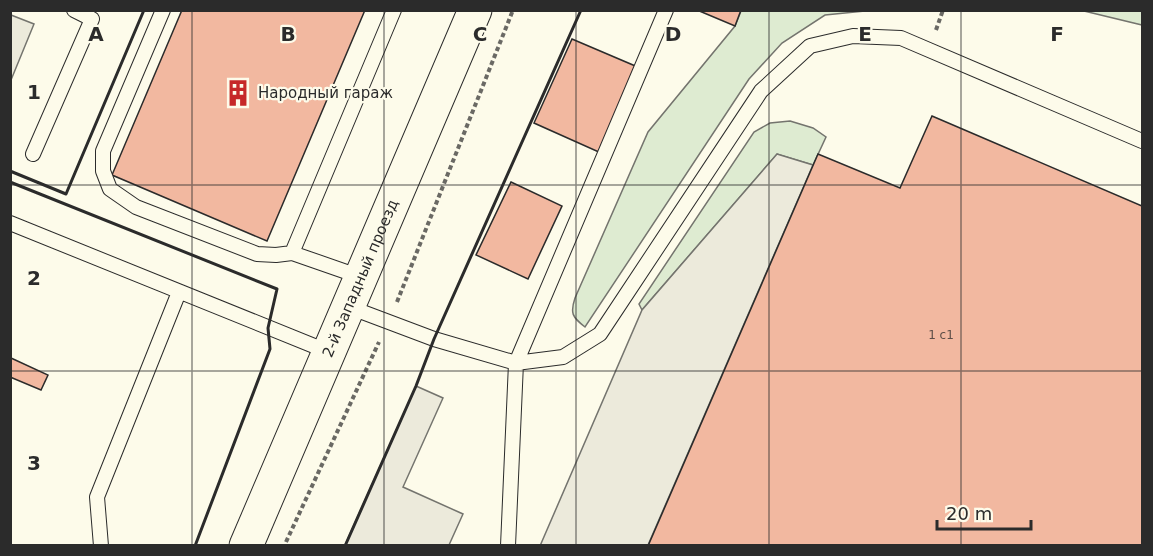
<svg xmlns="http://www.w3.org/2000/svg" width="1153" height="556" viewBox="0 0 1153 556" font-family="'DejaVu Sans',sans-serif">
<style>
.green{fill:#deebd1;stroke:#74746e;stroke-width:1.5}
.parking{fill:#eceadb;stroke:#74746e;stroke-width:1.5}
.building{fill:#f2b8a0;stroke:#2b2b2b;stroke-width:1.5}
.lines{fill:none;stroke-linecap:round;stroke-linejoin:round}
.lane-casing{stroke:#2b2b2b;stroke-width:16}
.secondary-casing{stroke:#2b2b2b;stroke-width:35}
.path{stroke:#6a6964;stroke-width:4;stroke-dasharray:4.5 3;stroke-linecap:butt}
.lane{stroke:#fdfbea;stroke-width:14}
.secondary{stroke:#fdfbea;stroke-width:33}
.wall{stroke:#2b2b2b;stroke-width:3}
.grid{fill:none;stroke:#2b2b2b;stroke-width:1.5;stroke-opacity:0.55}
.labels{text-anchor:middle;stroke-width:4.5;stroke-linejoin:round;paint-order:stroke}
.number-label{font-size:12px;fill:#5d4e48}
.poi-label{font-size:15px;fill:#2b2b2b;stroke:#fdfbea;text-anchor:start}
.street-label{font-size:15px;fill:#2b2b2b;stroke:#fdfbea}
.grid-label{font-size:20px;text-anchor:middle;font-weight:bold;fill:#2b2b2b;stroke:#fdfbea;stroke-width:4.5;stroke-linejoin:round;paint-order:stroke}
</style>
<rect width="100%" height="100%" fill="#fdfbea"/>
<path class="green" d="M741,11h124l-40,4 -43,28 -33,36 -164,248c-13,-10 -15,-14 -10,-29l73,-166 87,-106z
M1084,11h58v14z
M790,121l23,7 13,9 -13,28 -36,-11 -135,156 -3,-6 115,-172 16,-9z"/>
<path class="parking" d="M11,15l23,9 -23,56z
M777,154l36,11 -165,380 -108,1 102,-236z
M416,386l27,12 -40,89 60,27 -14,31h-104z"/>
<path class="building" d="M182,10h183l-98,231 -155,-66z
M697,10h44l-6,16z
M572,39l68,29 -39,85 -67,-30z
M932,116l210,90v340h-494l170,-392 82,34z
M511,182l51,24 -34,73 -52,-24z
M11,358l37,17 -7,15 -31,-13z"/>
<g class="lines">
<defs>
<path id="lane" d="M163,10l-60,141v20l7,18 26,18 121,47 19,1 16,-2 69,24
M33,154l59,-135 -18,-9
M10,223l319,129
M292,253l102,-243
M349,307l85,32 82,24 47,-6 37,-23 161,-243 49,-45 43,-10 48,2 241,103
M101,546l-4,-49 82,-205
M508,546l8,-183 150,-353"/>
<g id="secondary">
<path id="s1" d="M246,546l229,-536"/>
</g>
</defs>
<use href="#lane" class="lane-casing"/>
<use href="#secondary" class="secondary-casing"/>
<path class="path" d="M936,30l7,-20
M397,302l116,-292
M286,542l93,-200"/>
<use href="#lane" class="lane"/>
<use href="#secondary" class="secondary"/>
<path class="wall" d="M10,171l56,23 78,-184
M10,182l267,107 -9,39 2,21 -75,197
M345,546l71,-160 18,-47 147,-329"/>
</g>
<path class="grid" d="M192,10v536M384,10v536M576,10v536M769,10v536M961,10v536M10,185h1132M10,371h1132"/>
<defs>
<symbol id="building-bare" viewBox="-9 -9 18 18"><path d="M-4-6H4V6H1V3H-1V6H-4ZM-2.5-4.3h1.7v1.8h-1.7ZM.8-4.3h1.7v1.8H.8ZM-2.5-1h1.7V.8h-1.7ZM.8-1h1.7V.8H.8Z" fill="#c62828" stroke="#fdfbea" stroke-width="2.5" paint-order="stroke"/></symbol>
</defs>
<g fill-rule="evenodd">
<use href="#building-bare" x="219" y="74" width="38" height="38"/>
</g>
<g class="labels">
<g class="number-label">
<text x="941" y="339">1 с1</text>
</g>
<g class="poi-label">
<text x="258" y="98">Народный гараж</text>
</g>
<g class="street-label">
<text dy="5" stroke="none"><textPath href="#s1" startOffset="291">2-й Западный проезд</textPath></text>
</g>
</g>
<g class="grid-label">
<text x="96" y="41">A</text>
<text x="288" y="41">B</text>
<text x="480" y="41">C</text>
<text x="673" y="41">D</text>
<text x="865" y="41">E</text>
<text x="1057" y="41">F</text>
<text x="34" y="99">1</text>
<text x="34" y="285">2</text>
<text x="34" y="470">3</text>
</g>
<rect width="1153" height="556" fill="none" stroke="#2b2b2b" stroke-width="24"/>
<path d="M937 520v9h94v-9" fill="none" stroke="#2b2b2b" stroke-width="3"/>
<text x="946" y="520" font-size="18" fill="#2b2b2b" stroke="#fdfbea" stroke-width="4.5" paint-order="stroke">20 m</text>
</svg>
